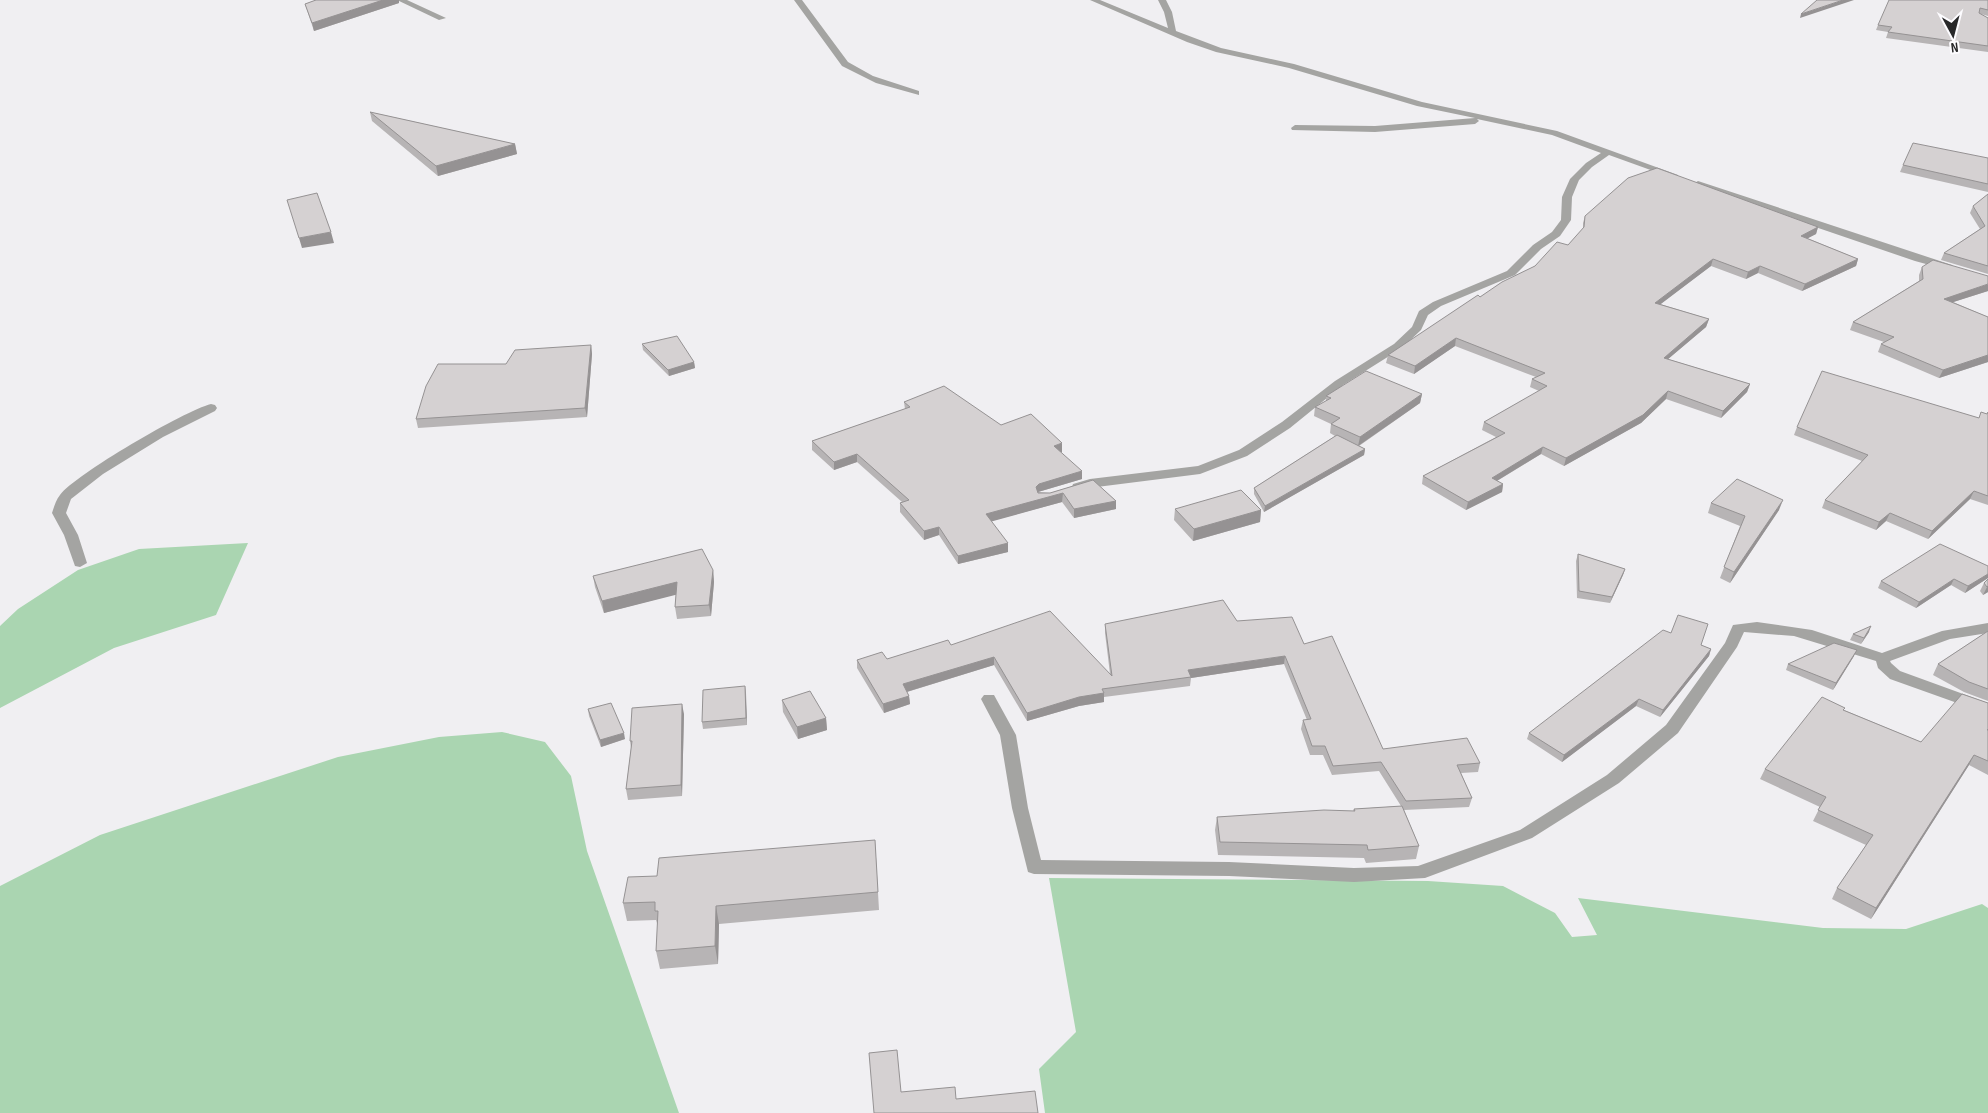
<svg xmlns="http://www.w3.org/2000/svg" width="1988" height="1113" viewBox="0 0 1988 1113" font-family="'Sofia Sans Condensed',sans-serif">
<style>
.green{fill:#aad5b1}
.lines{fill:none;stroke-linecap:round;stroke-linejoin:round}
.minor{fill:#a4a4a2;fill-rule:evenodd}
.wall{fill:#b7b4b5}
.shaded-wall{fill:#959293}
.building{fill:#d5d1d2;stroke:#959293}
</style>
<rect width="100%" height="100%" fill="#f0eff2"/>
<path class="green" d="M248,543l-32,72 -102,33 -114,60v-82l18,-17 60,-39 61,-21z
M502,732l43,10 26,34 16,75 92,262h-679v-227l100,-51 238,-78 101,-20z
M1049,878l379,3 75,5 52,27 17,24 25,-2 -19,-37 245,30 83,1 76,-25 6,4v205h-943l-6,-44 37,-37z"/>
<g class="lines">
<path class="minor" d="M397,0h10l39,18 -7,2z
M794,0h8l46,62 25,14 46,15v4l-43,-12 -34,-17z
M1090,0h10l68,28 -4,-16 -6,-12h8l6,12 4,19 45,17 73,16 128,38 135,29 121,44 -8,2 -61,-22 -17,12 -13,13 -7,17 -1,23 -11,16 -19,13 -26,26 -74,31 -13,9 -7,15 -19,18 -59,37 -53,43 -43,28 -47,18 -127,16 -1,-3 1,-3 17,-5 108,-13 41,-16 43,-28 53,-41 59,-37 18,-17 7,-16 14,-9 74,-31 26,-26 19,-13 9,-12 1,-23 8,-18 16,-16 15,-10 -49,-18 -75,-16 2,2 -4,3 -100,8 -83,-2 -1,-2 4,-3 80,1 100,-8 -58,-12 -128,-38 -73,-16 -29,-10z
M1698,181l254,84 1,2 -5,3 -33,-9 -220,-75 -2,-2z
M211,404l4,1 2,3 -2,3 -52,26 -60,37 -32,25 -5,14 12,22 9,28 -7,4 -5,-1 -11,-31 -12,-22c2,-6 4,-13 8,-18 16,-21 124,-84 151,-91z
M1757,622l55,8 70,23 60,-22 46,-8v10l-38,6 -60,22 1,2 9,8 88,32v11l-98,-35 -12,-11 -2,-7 -82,-25 -50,-4 -7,15 -59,86 -59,50 -87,55 -107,40 -71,4 -125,-6 -195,-2 -6,-2 -16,-64 -12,-73 -19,-36 3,-4h10l22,40 12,73 13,52 188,2 125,6 64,-2 102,-36 87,-55 59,-50 59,-82 8,-18z"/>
</g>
<path class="wall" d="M316,0h83v3l-85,28 -9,-27z
M1988,0v16l-7,-2 7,4v34l-102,-14 2,-6 -12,-2 2,-5z
M370,112l145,32 2,10 -79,22 -66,-55z
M1988,158v34l-88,-20 3,-7z
M1988,194v80l-47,-14 3,-7 36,-24 -10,-16 3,-7z
M1585,216l233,11 -2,7 -9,4 51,21 -2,7 -54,25 -44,-18 -12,6 -35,-13 -51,38 49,15 -3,8 -38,32 82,25 -3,8 -26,26 -55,-19 -25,24 -77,43 -23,-12 -44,27 6,3 -1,8 -36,18 -44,-26 1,-8 73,-39 -14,-7 2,-8 55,-31 -9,-4 2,-8 4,-2 -81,-31 -41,28 -28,-11 2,-8 92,-58 55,-31 33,-21 15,-16v-6z
M1922,267l66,24 -35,11 35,15v45l-49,16 -61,-26 3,-8 3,-2 -34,-12 3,-8 66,-41v-6z
M642,344l52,18 1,6 -26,8 -26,-26z
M591,345l1,9 -5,63 -169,11 -2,-9 90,-55z
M1422,394l-2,9 -61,43 6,3 -1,6 -100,57 -10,-18v-6l81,-52 -5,-3 1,-9 -17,-8 1,-9 11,-6v-5z
M904,402l97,23 61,27h-1l21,27 -44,13 12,1 43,-13 23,21v8l-42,9 -12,-16 -71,19 17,31 -50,12 -19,-29 -15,5 -24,-28v-9l2,-1 -45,-40 -23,8 -22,-20v-9l93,-32z
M1981,412l6,2 1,-2v93l-18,-6 -42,40 -42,-18 -10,9 -54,-22 3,-8 37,-39 -68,-26 3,-8 182,-9z
M1711,503l68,7 -49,73 -10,-5 20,-52 -32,-13z
M1175,509l86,1 -1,12 -67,19 -19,-21z
M1578,554l47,15 -2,6 -13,28 -33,-5 -1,-37z
M1988,566v12l-23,15 -14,-8 -35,23 -38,-20 3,-7z
M713,570l1,12 -3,34 -34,3 -2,-12 1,-13 -72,19 -9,-26 -2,-11z
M1988,579v13l-5,3 -3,-4 4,-8z
M1237,621l67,23 79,105 97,14 -2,9 -17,1 11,25 -3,9 -65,3 15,36 -3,13 -50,4 -2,-5 -146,-3 -3,-25 2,-13 136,-6 1,-2 47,-3 -22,-35 -47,4 -9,-20h-13l-9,-26 2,-9h4l-23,-56 -93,14 -1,8 -86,11v5l-25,4 -52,15 -33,-56 -87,27 2,4 1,8 -26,9 -27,-45v-8l30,-1 64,-14 159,29 -5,-41v-9z
M1988,631v70l-24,-9 -31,-17 5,-11z
M1869,632l-8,12 -11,-4 3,-6z
M1701,645l10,4 -2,7 -49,61 -24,-11 -74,56 -35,-23 2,-6z
M1854,656l-21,34 -47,-20 2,-6z
M745,686l2,39 -44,4 -1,-7z
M782,700l44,18 1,12 -29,9 -15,-27z
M1988,703v72l-19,-10 -98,154 -39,-20 5,-11 29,-43 -53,-24 7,-14 -60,-28 5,-10 79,-59 77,32z
M588,709l37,30 -24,8 -12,-31z
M684,714l-2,82 -54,4 -2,-11 5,-41 -1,-7z
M875,840l4,70 -160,14 -1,40 -58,5 -4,-18 2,-25 -2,-6 -29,1 -4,-18 34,-27z"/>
<path class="shaded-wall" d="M383,0h16v3l-85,28 -2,-8z
M1843,0h11l-54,18 1,-4z
M515,144l2,10 -79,22 -2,-10z
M1818,227l-2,7 -17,9 2,-7z
M331,232l3,11 -32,5 -3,-10z
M1713,259l-2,7 -58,44 2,-7z
M1858,259l-2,7 -54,25 3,-7z
M1760,266l-2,7 -12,6 2,-7z
M1988,284v7l-47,15 3,-7z
M1709,319l-3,8 -45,38 3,-7z
M1456,338l-1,8 -41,28 1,-8z
M591,345l1,9 -5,63 -2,-9z
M1988,355v7l-49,16 4,-8z
M694,362l1,6 -26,8 -1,-6z
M1750,384l-3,8 -26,26 2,-7z
M1668,391l-2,8 -25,24 -77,43 2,-8z
M1422,394l-2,9 -62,43 2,-9z
M1062,443v9l-8,2v-8z
M1543,447l-2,7 -51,31 2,-7z
M1365,449l-1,6 -100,57 1,-6z
M857,454v8l-23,8v-8z
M1082,471v8l-44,13 -3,4 1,-9 3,-3z
M1503,484l-1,8 -36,18 2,-8z
M1974,491l-4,8 -42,40 4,-8z
M1063,493l-1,9 -76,21v-9z
M1783,500l-4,10 -49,73 4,-11z
M1116,501v8l-42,9v-9z
M1261,510l-1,12 -67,19 1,-12z
M1890,513l-4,8 -10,9 3,-8z
M939,527v8l-15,5v-9z
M1008,543v9l-50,12v-8z
M1625,569l-2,6 -13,28 2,-6z
M713,570l1,12 -3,34 -2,-11z
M1988,574v4l-23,15 3,-7z
M1954,579l-3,6 -35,23 3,-6z
M677,582l2,12 -75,19 -2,-12z
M1988,586v6l-5,3 4,-8z
M1871,626l-2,6 -8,12 3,-6z
M1711,649l-2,7 -49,61 3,-7z
M1857,650l-3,6 -21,34 3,-7z
M1285,656l-1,8 -93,14 -3,-8z
M994,657v8l-91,28v-9z
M745,686l1,7 1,32 -1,-7z
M1104,693v9l-25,4 -52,15v-8l52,-16z
M909,696l1,8 -26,9 -1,-9z
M1639,699l-3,7 -74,56 2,-7z
M682,704l2,10 -2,82 -1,-11z
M826,718l1,12 -29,9 -1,-12z
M624,733l1,6 -24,8 -1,-7z
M1974,755l-5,10 -98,154 5,-11z
M716,906l3,18 -1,40 -3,-18z"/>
<path class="building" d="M316,0h67l-71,23 -7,-19z
M1817,0h26l-42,14z
M1889,0h99v10l-8,-2 -1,5 9,5v28l-100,-14 4,-5 -14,-2z
M370,112l145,32 -79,22z
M1913,143l75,15v26l-85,-19z
M1657,168l161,59 -17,9 57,23 -53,25 -45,-18 -12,6 -35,-13 -58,44 54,16 -45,39 86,26 -27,27 -55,-20 -25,24 -77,43 -23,-11 -51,31 11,6 -35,18 -45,-26 82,-43 -21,-11 63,-36 -15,-7 13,-6 -89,-35 -41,28 -27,-11 90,-60 2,2 22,-15 33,-16 22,-24 11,3 16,-18 1,-11 43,-38z
M317,193l14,39 -32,6 -12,-38z
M1988,194v72l-44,-13 41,-27 -12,-20z
M1933,260l55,16v8l-44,15 44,18v38l-45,15 -62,-26 13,-7 -41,-15 70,-43 -1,-12z
M677,336l17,26 -26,8 -26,-26z
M591,345l-6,63 -169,11 10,-33 12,-22h68l9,-14z
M1366,371l56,23 -62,43 -29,-13 9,-6 -25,-11 16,-9 -5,-2z
M1822,371l157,47 2,-6 6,2 1,-2v84l-14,-5 -42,40 -42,-18 -11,9 -54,-22 43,-45 -71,-28z
M944,386l57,39 30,-11 31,29 -8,3 28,25 -43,13 -3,3 2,6h12l43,-13 23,21 -42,8 -11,-16 -77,21 22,29 -50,13 -19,-29 -15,4 -24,-28 9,-3 -52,-46 -23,8 -22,-21 98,-34 -6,-5z
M1337,435l28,14 -100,57 -11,-18z
M1737,479l46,21 -49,72 -10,-5 21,-51 -34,-13z
M1241,490l20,20 -67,19 -19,-20z
M1940,544l48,22v8l-20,12 -14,-7 -35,23 -38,-21z
M702,549l11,21 -4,35 -34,2 2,-25 -75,19 -9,-25z
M1578,554l47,15 -13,28 -33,-6z
M1988,579v7l-1,1 -3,-4z
M1223,600l14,21 55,-4 12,27 28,-8 51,113 84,-11 13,25 -23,2 15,33 -66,3 -25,-39 -48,4 -8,-20h-13l-9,-26 8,-1 -26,-63 -97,14 3,7 -89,12 2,4 -25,4 -52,16 -33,-56 -91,27 6,12 -26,8 -26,-44 25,-8 5,7 61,-19 3,5 99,-34 62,65 -7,-52z
M1678,615l30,9 -7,21 10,4 -48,61 -24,-11 -75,56 -35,-22 134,-103 8,3z
M1871,626l-7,12 -11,-4z
M1988,631v58l-19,-7 -31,-18z
M1834,643l23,7 -21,33 -48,-19z
M745,686l1,32 -44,4 1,-32z
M810,691l16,27 -29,9 -15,-27z
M1962,694l26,9v26l-1,1h1v31l-14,-6 -98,153 -39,-20 36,-53 -55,-25 8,-13 -61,-28 57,-72 23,11 -2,2 78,32z
M611,703l13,30 -24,7 -12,-31z
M682,704l-1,81 -55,4 6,-48h-2l2,-33z
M1402,806l17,40 -51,4 -1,-5 -147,-3 -3,-25 107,-7 31,1 -1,-2z
M875,840l3,52 -162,14 -1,40 -59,5 2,-40h-3v-9l-32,1 5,-26 29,-1 2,-18z
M897,1050l4,42 54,-5 1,12 79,-8 3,22h-164l-5,-60z"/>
<g transform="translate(1953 35) rotate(173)" stroke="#fdfcff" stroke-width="4" paint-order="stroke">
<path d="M0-4L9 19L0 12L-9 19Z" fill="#282829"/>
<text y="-8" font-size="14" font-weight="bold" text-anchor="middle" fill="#282829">N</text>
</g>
</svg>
